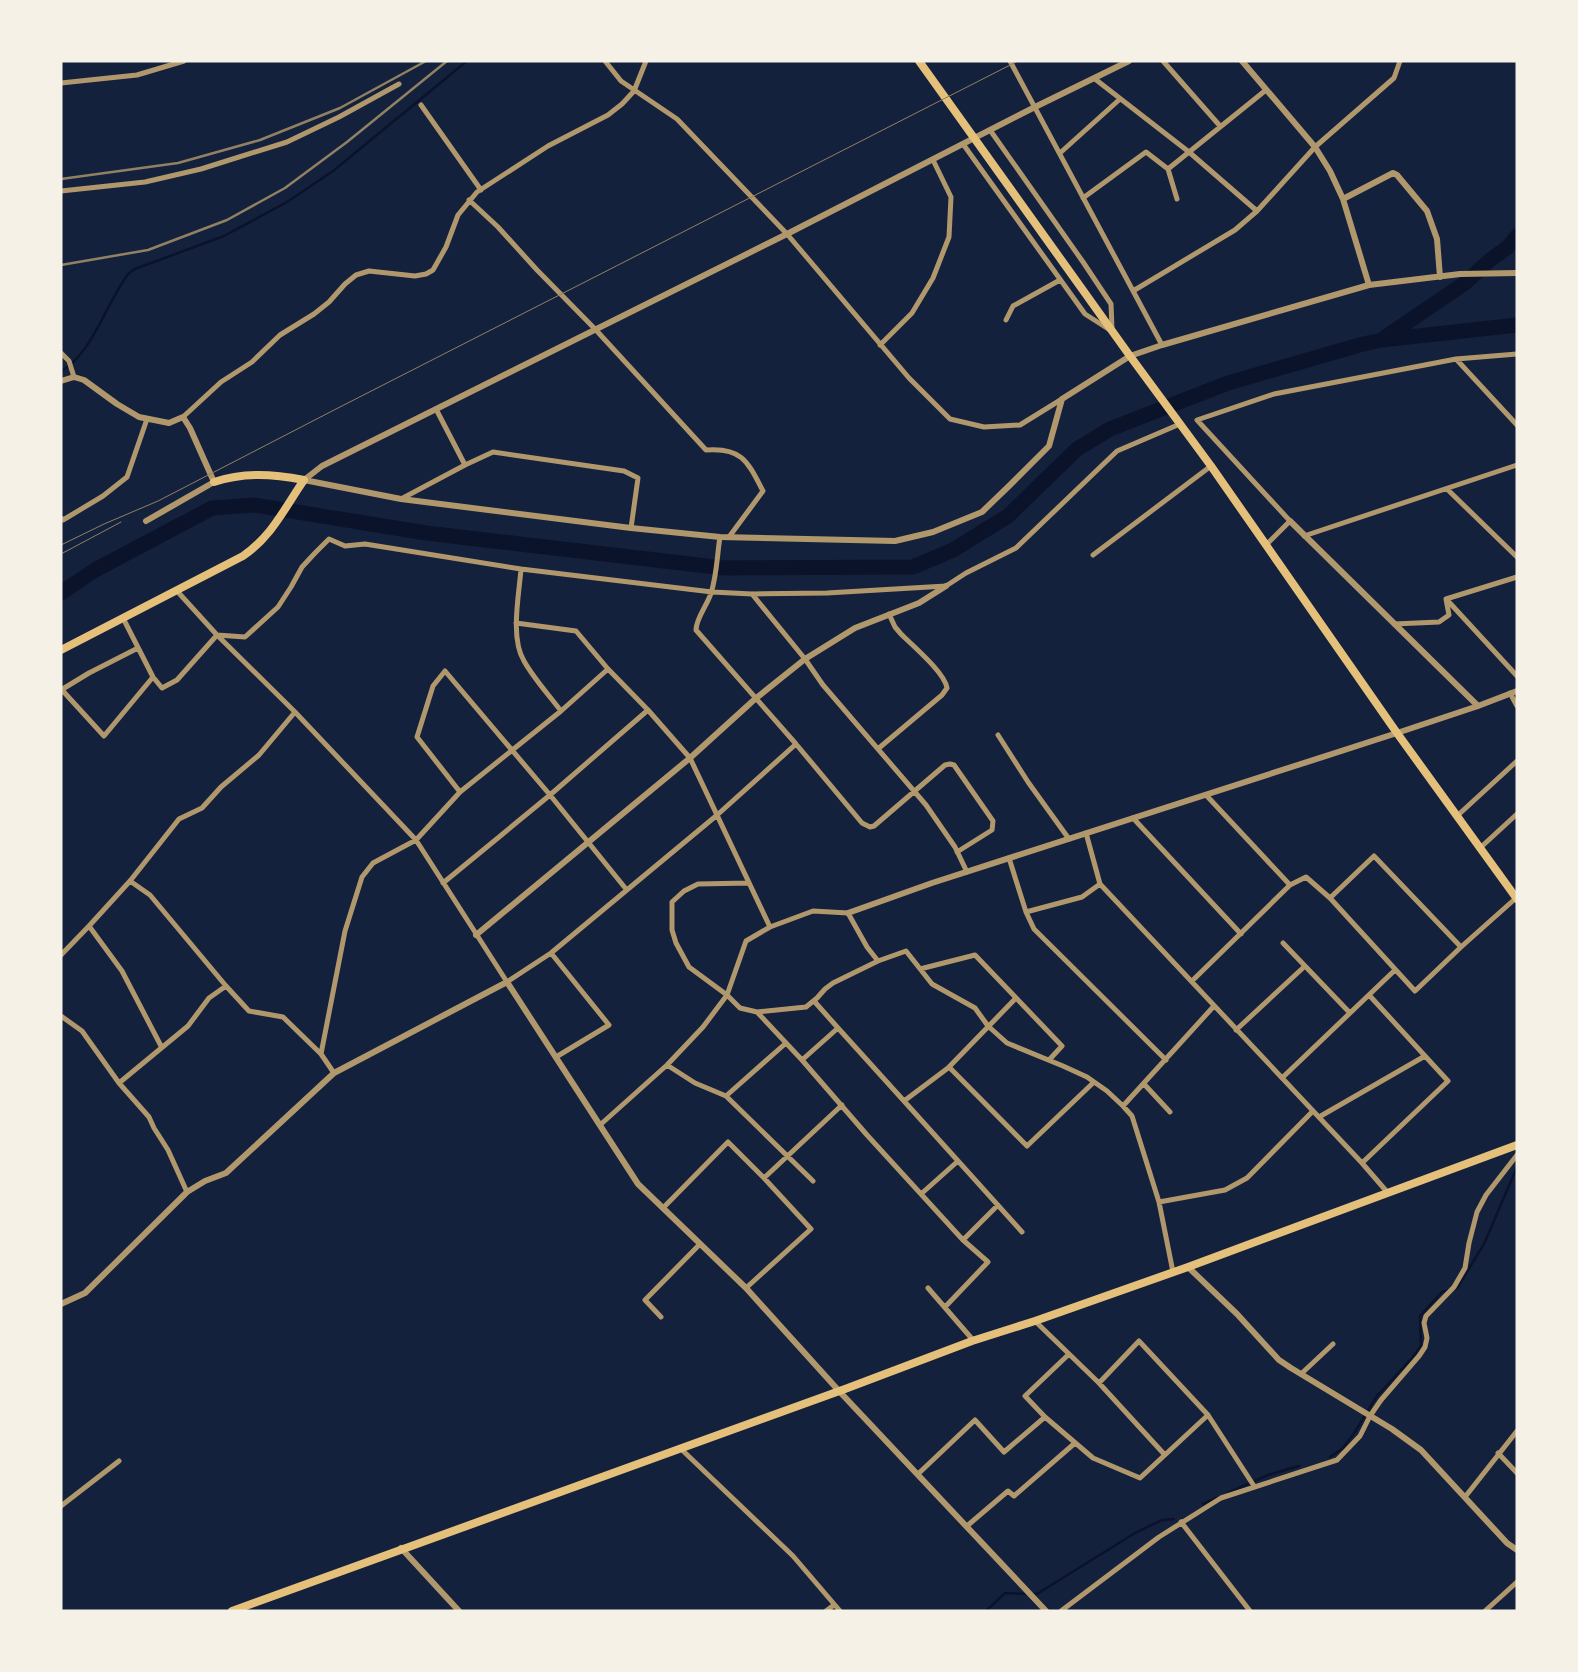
<svg xmlns="http://www.w3.org/2000/svg" width="1578" height="1672" viewBox="0 0 1578 1672" font-family="Manrope,sans-serif">
<style>
.lines{fill:none;stroke-linecap:round;stroke-linejoin:round}
.stream{stroke:#0b132b;stroke-width:2.5}
.river{stroke:#0b132b;stroke-width:15}
.minor{stroke:#b1986c;stroke-width:5}
.tertiary{stroke:#b1986c;stroke-width:6}
.secondary{stroke:#e5c07b;stroke-width:8}
.primary{stroke:#e5c07b;stroke-width:8}
.tram{stroke:#918062;stroke-width:1}
.rail{stroke:#918062;stroke-width:2.5}
</style>
<rect width="100%" height="100%" fill="#14213d"/>
<g class="lines">
<path class="stream" d="M61,371c31,-16 47,-72 68,-98l6,-4 89,-33 63,-34 46,-31 134,-110
M1455,1289l2,-1 27,-44 33,-77
M1379,1394l33,-36 9,-12 -1,-30 22,-24 7,-2
M1330,1457l13,-9 12,-16 23,-38
M1228,1493l40,-18 31,-9
M1203,1504l13,-6
M1033,1594h4l98,-61 27,-13 12,-1
M986,1611l19,-18 22,1"/>
<path class="river" d="M1384,338l81,-55 25,-23 18,-13 9,-11
M61,593l34,-23 117,-62 42,-3 172,28 298,35 189,-1 40,-17 55,-34 69,-67 33,-20 118,-46 135,-39 19,-4 135,-15"/>
<path class="minor" d="M605,61l16,20 56,38 110,115 122,144 41,41 34,8 36,-2 42,-26
M1010,61l152,284
M1163,61l57,65
M1095,79l94,73 68,59
M61,83l76,-8 47,-14
M421,105l60,85
M990,130l93,132 28,42 1,25
M963,144l122,170 25,16
M1060,153l60,-54
M1168,169l98,-79
M61,191l84,-9 56,-13 86,-27 52,-25 60,-33
M1083,198l63,-46 22,17 9,30
M469,200l29,27 39,43 58,59 111,121c36,-3 42,12 57,41l-34,46
M1133,291l102,-61 22,-19 58,-64 79,-69 6,-17
M1006,320l7,-14 47,-26
M880,345l32,-32 21,-35 16,-41 2,-40 -18,-37
M61,353l8,8 5,16
M1456,359l61,66
M436,409l29,56
M183,417l38,-35 31,-20 28,-27 34,-21 15,-12 16,-18 11,-9 13,-4 46,5 11,-2 7,-4 13,-23 12,-32 19,-23 71,-46 60,-31 14,-11 12,-13 12,-30
M1447,489l70,68
M401,499l64,-34 28,-13 131,19 14,7 -7,50
M61,518l2,2 40,-24 24,-19 20,-58
M1304,536l213,-71
M1266,545l24,-24 -93,-101 77,-26 182,-35 61,-5
M1093,555l118,-89
M521,569c-2,26 -11,69 3,92 10,18 25,34 37,50
M177,591l40,44 78,77 121,128 91,142 44,-29 165,-137 80,-72 -100,-114c0,-12 12,-26 15,-37 6,-18 6,-38 9,-56
M752,594l53,65 18,26 103,120 29,42 12,25
M1448,601l69,75
M123,618l30,59 9,11 15,-8 40,-45 28,2 33,-30 13,-20 11,-20 13,-14 14,-14 16,7 20,-2 156,25 191,23 40,2 75,-1 119,-7 20,-13 50,-25 101,-97 63,-27
M516,623l60,8 32,38 40,41 42,48 80,169
M1394,624l45,-2 10,-7 -3,-16 71,-22
M61,690l28,-17 49,-25
M62,690l42,46 49,-59
M1510,693l7,13
M998,735l30,47 41,57
M796,744l66,79 8,4 4,-1 71,-61 5,-1 4,1 39,56 -1,9 -35,22
M879,748l63,-53 5,-7c-2,-15 -34,-42 -46,-54l-6,-7 -6,-13
M460,792l-43,-55 16,-51 12,-15 105,124 76,94
M1206,795l84,90
M1457,816l60,-55
M1133,818l108,116
M1086,833l14,51 262,279 26,30
M1480,848l37,-34
M1009,858l17,54 56,-15 18,-13
M130,881l20,14 76,91 23,25 34,6 38,37 13,19
M443,883l107,-88 98,-85
M749,883l-51,1 -14,7 -12,11v28l4,13 13,24 38,28 13,13 17,4 45,48
M1330,898l44,-42 87,91
M1026,912l8,17 132,131
M89,926l33,45 39,75
M1283,943l67,70
M551,953l58,72 -53,32
M61,955l28,-29 41,-45 49,-62 23,-11 19,-21 38,-32 36,-43
M920,969l55,-14 87,91 -13,14
M1192,981l98,-96 16,-8 24,21 85,93 46,-44 55,-49
M814,1001l24,27
M757,1012l49,-5 11,-9 8,-9 8,-6 45,-22
M61,1016l21,15 37,52 30,34 5,11 14,22 19,42
M1236,1030l69,-64
M321,1054l24,-123 17,-54 11,-14 43,-23 44,-48 101,-81 47,-42
M667,1065l28,18 31,13 87,85
M949,1067l78,79 67,-64
M1282,1078l113,-108
M119,1083l69,-57 21,-28 17,-12
M1144,1084l26,28
M726,1096l60,-53
M904,1101l118,131
M1123,1106l91,-100
M1319,1117l106,-61
M600,1125l67,-60 36,-38 24,-32 19,-54 24,-14 43,-16 35,2 19,34 11,14 28,-10 26,33 43,24 13,18 19,17 56,23 24,11 20,14 16,15 9,10 27,86 14,70
M1362,1163l86,-82 -79,-86
M921,1194l37,-33
M1159,1202l66,-12 22,-12 66,-67
M663,1208l65,-66 36,36
M963,1240l35,-35
M746,1288l65,-59 -47,-51 78,-73
M928,1288l45,52
M945,1307l43,-45 -25,-22 -96,-105 -65,-75 36,-32 66,73 44,-33 68,-70
M661,1317l-16,-17 55,-56
M1035,1321l64,62 65,71
M1068,1355l-43,41 20,21 48,41 47,20 68,-63
M1301,1374l32,-30
M1099,1383l40,-42 69,74 46,71
M680,1448l113,108 47,55
M1498,1453l19,20
M918,1474l57,-54 29,32 41,-35
M1465,1497l52,-66
M61,1506l58,-45
M1181,1522l69,89
M967,1526l41,-35 6,5 61,-53
M826,1611l8,-6
M1061,1611l98,-74 62,-39 116,-38 23,-24 10,-20 11,-16 38,-44 6,-9 2,-9 -3,-15 2,-7 28,-29 11,-19 4,-25 8,-31 9,-17 31,-40
M1485,1611l32,-29"/>
<path class="tertiary" d="M1242,61l73,86 15,24 13,28 26,86
M1343,199l50,-26 4,2 30,36 10,28 3,38
M61,381l13,-4 10,3 33,24 22,13 30,6 14,-6 7,11 24,54 -68,39
M304,480l97,19 230,29 89,9 175,4 38,-9 49,-20 28,-27 39,-39 13,-47 68,-43 32,-11 207,-60 91,-11 57,-1
M304,480l18,-14 465,-232 248,-127 94,-46
M1290,521l188,185
M848,913l84,-30 465,-150 81,-27 39,-15
M476,935l214,-177 65,-59 50,-40 50,-31 64,-25 27,-17
M1188,1267l49,47 42,46 12,8 101,61 29,21 86,93 10,7
M61,1304l24,-11 102,-101 18,-11 21,-8 108,-100 173,-91 131,202 108,104 93,103 207,220
M401,1548l58,63"/>
<path class="secondary" d="M919,61l211,295 81,110 186,267 120,166
M61,650l182,-94c29,-20 41,-47 61,-76 -31,-6 -60,-8 -90,2"/>
<path class="primary" d="M232,1611l613,-222 127,-48 63,-20 153,-54 329,-122"/>
<path class="tram" d="M61,545l43,-21 54,-23 178,-92 682,-348
M61,554l60,-32"/>
<path class="rail" d="M61,179l117,-16 82,-23 80,-32 86,-47
M61,265l87,-15 79,-30 58,-32 62,-46 100,-81"/>
</g>
<rect width="1578" height="1672" fill="none" stroke="#f6f1e7" stroke-width="125"/>
</svg>
